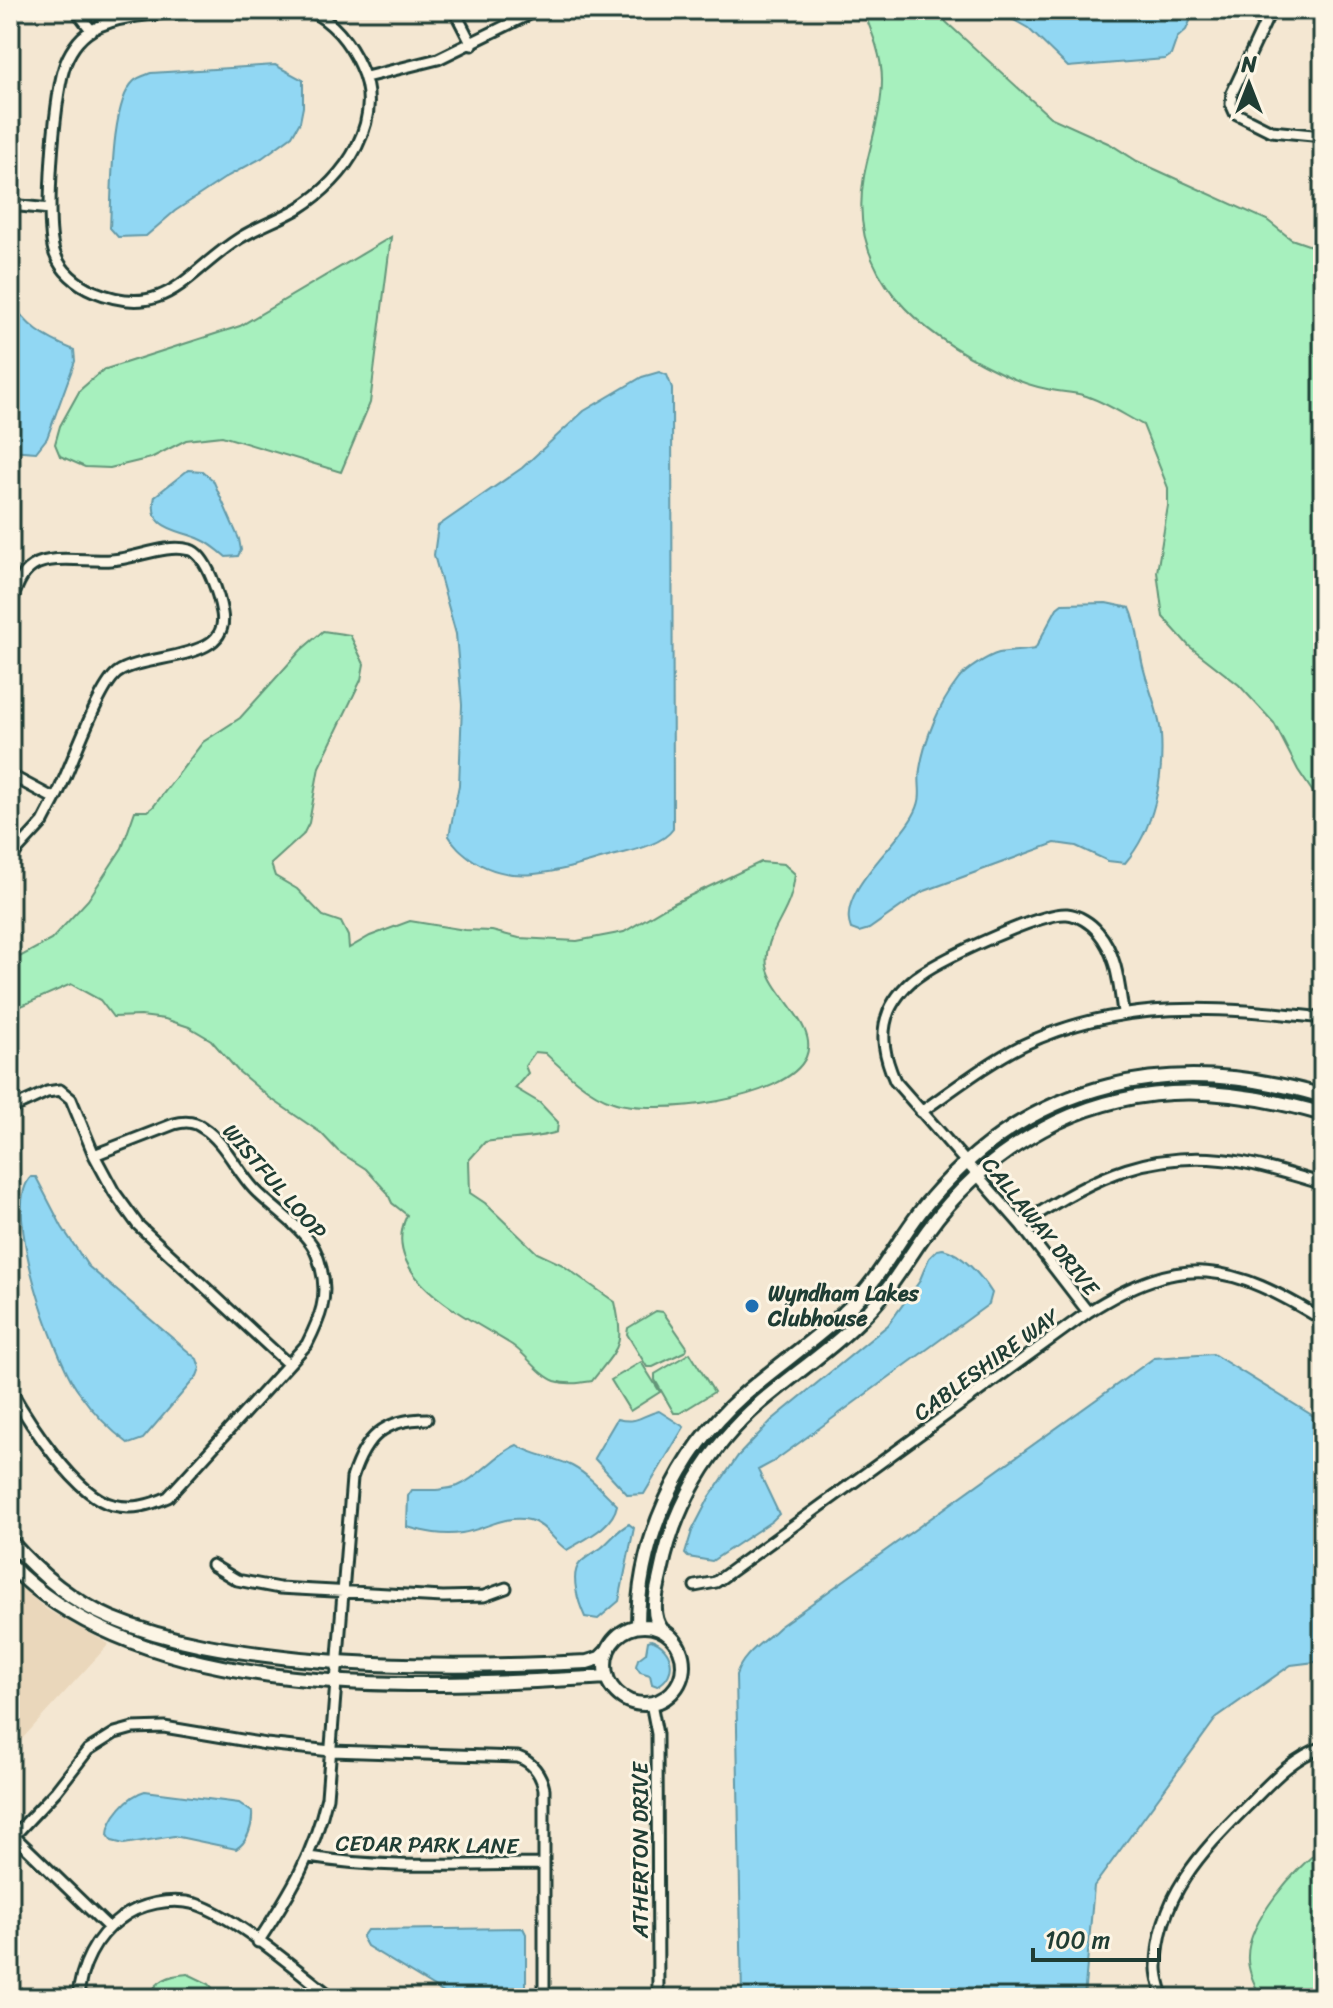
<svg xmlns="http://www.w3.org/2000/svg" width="1333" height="2008" viewBox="0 0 1333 2008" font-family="Sriracha,sans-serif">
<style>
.built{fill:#ead7bb}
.green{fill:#a7f0be;stroke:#639679;stroke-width:2}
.water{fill:#91d7f3;stroke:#6399a7;stroke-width:2}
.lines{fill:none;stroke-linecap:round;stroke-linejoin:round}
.street-casing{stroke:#1f3d34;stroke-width:15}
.secondary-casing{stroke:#1f3d34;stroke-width:18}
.street{stroke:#fcf5e5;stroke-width:9}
.secondary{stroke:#fcf5e5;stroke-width:12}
.poi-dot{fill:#1f6fb2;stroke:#fcf5e5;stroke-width:3}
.labels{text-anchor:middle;stroke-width:6;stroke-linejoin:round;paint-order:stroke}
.street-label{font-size:22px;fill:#1f3d34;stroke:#fcf5e5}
.poi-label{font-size:22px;font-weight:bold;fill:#1f3d34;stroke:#fcf5e5;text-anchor:start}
</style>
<rect width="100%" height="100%" fill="#f4e7d2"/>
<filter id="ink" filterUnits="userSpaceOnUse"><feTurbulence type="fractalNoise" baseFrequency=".0125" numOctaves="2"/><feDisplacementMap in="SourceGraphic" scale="16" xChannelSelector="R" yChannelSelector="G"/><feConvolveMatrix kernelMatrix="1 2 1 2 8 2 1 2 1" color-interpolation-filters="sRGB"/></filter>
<g filter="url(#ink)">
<path class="built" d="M10,1578l36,31 63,35 -99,108z"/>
<path class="green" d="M863,10h78l5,12 104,95 60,27 27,17 130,59 24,19 32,11v557l-25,-37 -24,-47 -35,-38 -50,-39 -26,-29 -6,-45 11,-66v-18l-25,-63c-19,-10 -39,-24 -60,-30 -11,-3 -24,-3 -36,-6 -15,-3 -32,-9 -46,-16 -80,-38 -155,-97 -137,-197 6,-32 18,-64 18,-96 0,-24 -10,-48 -19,-70z
M391,237l-21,166 -29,69 -119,-36 -36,4 -35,18 -41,10 -25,-1 -25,-11 -5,-12 5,-18 20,-36 23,-20 137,-44z
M323,631l27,4 14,29 -3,16 -42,87 -10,56 -6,12 -32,29 4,12 22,13 26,27 18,6 7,14 1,12 21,-12 40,-15 55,9 27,1 27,7 58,3 47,-9 42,-25 95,-45 23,2 11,10c-1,8 -2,16 -5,24 -7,22 -27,43 -23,68 6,30 52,60 39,91 -19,44 -153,59 -193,45 -25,-8 -49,-31 -68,-49l-10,-1 -10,14 3,7 -13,15 25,15 18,19 -1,10c-23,8 -48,6 -72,10l-16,18 1,33 15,10 52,50 24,11 54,38c10,45 4,44 -23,79 -13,2 -25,4 -37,0 -16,-6 -28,-26 -43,-36 -42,-27 -135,-67 -105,-130l-15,-12 -5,-11 -21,-23 -28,-18 -17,-18 -51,-35 -32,-27 -27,-31 -22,-13 -24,-8 -24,-3 -28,1 -13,-17 -29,-16 -61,27v-49l41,-22 37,-40 34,-52 13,-37h13l5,-4 50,-65 37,-24 61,-68z
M656,1311l7,1 24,35 -1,4 -33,16h-6l-20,-33 1,-6z
M690,1353l24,39 -34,21h-6l-19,-33v-6z
M641,1362l19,30 -30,19 -19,-31z
M1323,1848v150h-62c-6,-13 -14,-28 -13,-42 0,-34 48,-90 75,-108z
M188,1974l21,10 12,14h-73c8,-18 21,-23 40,-24z"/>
<path class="water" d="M996,10h199l-9,20 -9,8 -6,17 -6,4 -97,8 -40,-39z
M275,65l28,15v27l-3,15 -8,14 -30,22 -34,18 -53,35 -29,25 -28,1 -8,-9c2,-33 0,-125 24,-147 4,-4 12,-6 17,-8z
M10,299c16,28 35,39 64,51l1,11 -28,77 -11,14 -26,-2z
M659,372l8,3 5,13 1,441c-11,16 -42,22 -61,27 -47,12 -98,34 -142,2 -9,-7 -15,-12 -21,-22l10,-51 3,-80 -6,-71 -22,-79 4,-29 84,-58 62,-57 58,-34z
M188,470l14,1 11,9 26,59 2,11 -3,6 -12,1c-8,-7 -16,-14 -26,-18 -23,-10 -53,-9 -45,-43z
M1106,603l24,5c8,17 8,35 12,54 5,24 17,48 19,72 3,44 -7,96 -36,129l-17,-2 -32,-15 -21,-3 -133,49 -53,37 -10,3 -8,-3c-15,-36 45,-82 62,-113 12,-21 4,-28 7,-47 5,-31 19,-64 38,-89 7,-10 30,-24 41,-27 12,-2 24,-2 36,-4l22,-41 5,-4z
M31,1177h5l26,50 26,39 109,93 3,9 -3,8 -54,63 -14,5c-19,-14 -37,-33 -51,-53 -23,-32 -78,-184 -47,-214z
M943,1249c19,4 39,28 49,44l-3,11 -216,158 -15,8 21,44 -7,7 -60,40 -24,-4 -3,-3 7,-23 17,-33 29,-42 34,-36 116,-95 31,-43 10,-24 8,-8z
M1213,1354l110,68v239l-32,4 -74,52 -123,169 -10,112h-342l-6,-323c7,-22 27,-32 43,-48l375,-269z
M659,1411l25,16 -40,67 -16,1 -34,-37 23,-39c21,5 22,-3 42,-8z
M517,1445c16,11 38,12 55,21 17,9 32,26 45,39 -4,22 -32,34 -50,45 -14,-9 -21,-26 -38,-30 -24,-6 -45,10 -67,13 -19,3 -37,-1 -55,-6l1,-31 4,-6c16,0 31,1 46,-4 22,-9 37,-32 59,-41z
M629,1524l5,4 -15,73 -21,18 -13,-2c-6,-13 -16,-42 -5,-54 5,-6 14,-10 21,-15 10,-8 16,-18 28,-24z
M651,1640c22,7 28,35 6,46l-5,-2 -2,-9 -10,-3 -4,-6 2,-7 8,-6 2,-12z
M145,1791l94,12 13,9c1,14 -5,31 -16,37l-62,-13 -50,8 -12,-3 -4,-6c0,-17 21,-40 37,-44z
M523,1928l3,6v64h-74l-85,-52 -5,-9 5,-7z
M17,1932c11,20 0,48 -7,66v-64z"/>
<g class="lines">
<defs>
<path id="street" d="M76,10l15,20
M210,10c-34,4 -89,2 -118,20 -14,8 -24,24 -28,38 -10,32 -20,157 -9,186 6,17 22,30 38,37 74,31 94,-20 147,-53 19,-12 41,-19 59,-30 47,-29 87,-88 61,-142 -10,-23 -28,-46 -52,-56
M454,10l18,35
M1271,10l-39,83 -1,11 4,9 36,18 52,5
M1314,10l9,3
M366,77l72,-18 100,-49
M10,205l40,4
M10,607c5,-15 9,-32 23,-41 18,-12 56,-4 78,-6 25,-1 54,-17 79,-10 17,5 29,46 32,63 9,50 -77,39 -105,60 -20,16 -47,98 -62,126l-45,-24
M10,858l33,-36 12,-23
M10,1109l37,-17 13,-2 11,9 23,56 20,37 24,33 150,139
M921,1112c33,-23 66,-49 102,-67 99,-47 195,-38 300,-27
M1021,1225c72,-49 135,-79 225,-62 26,5 51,13 77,21
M1088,1312l-67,-87 -126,-144c-10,-23 -16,-46 -6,-70 6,-14 19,-29 32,-37 23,-16 120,-62 146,-60 11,1 24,9 31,18 19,22 21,53 25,80
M10,1389c18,32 67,108 103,116 20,5 37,0 55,-8l139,-153c13,-26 22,-47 14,-76 -2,-8 -5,-17 -9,-23 -15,-22 -40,-37 -58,-56 -18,-19 -29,-47 -51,-61 -9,-7 -18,-7 -29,-4l-80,31
M212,1565l25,15 42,8 164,9 41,-1 22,-8
M695,1586l21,-4 372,-270c95,-60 143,-49 235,8
M651,1703l6,31 1,264
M14,1836l94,91
M10,1840l46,-49 32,-41 27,-17 18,-5 31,-1 102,17 65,7 187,6c14,5 23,17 26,32v209
M309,1857c77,13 157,7 234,7
M258,1942c33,-50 55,-86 69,-145l25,-319c13,-41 32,-59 75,-59
M78,1998c2,-31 17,-61 42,-79 19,-15 51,-22 76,-15 42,14 100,66 137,94
M1163,1998c-2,-10 -6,-20 -6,-30 0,-70 44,-116 90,-162 23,-23 44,-48 76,-59"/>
<path id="secondary" d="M10,1541c28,32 61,60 101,77 60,25 125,34 190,41 95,9 190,8 286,3l13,-4 7,-7
M10,1565c137,140 416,123 597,112
M638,1626c0,-86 40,-173 104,-230 34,-30 74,-56 107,-88 33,-31 50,-72 79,-106 106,-124 244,-150 395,-106
M605 1665a39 39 0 1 1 78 0a39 39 0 1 1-78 0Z
M662,1630c-13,-16 -5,-39 -1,-58 13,-66 49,-126 99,-169 35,-30 76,-57 107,-90 25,-26 41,-55 61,-83 33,-46 78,-83 129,-108 88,-42 175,-34 266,-8"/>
</defs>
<use href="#street" class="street-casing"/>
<use href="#secondary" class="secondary-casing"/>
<use href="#street" class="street"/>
<use href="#secondary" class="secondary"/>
</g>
</g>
<circle class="poi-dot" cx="752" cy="1306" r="8"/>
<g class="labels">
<g class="street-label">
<text transform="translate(275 1181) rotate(49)" y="8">WISTFUL LOOP</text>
<text transform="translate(1041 1226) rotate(51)" y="8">CALLAWAY DRIVE</text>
<text transform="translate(986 1364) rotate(-36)" y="8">CABLESHIRE WAY</text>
<text transform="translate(427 1844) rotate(1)" y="8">CEDAR PARK LANE</text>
<text transform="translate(640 1850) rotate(-90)" y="8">ATHERTON DRIVE</text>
</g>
<g class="poi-label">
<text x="768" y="1301">Wyndham Lakes<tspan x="768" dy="25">Clubhouse</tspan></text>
</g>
</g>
<rect width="1333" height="2008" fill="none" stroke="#fcf5e5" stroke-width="40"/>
<rect x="20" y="20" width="1293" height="1968" fill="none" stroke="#1f3d34" stroke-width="3" filter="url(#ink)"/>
<g transform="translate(1249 84)" stroke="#fcf5e5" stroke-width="6" paint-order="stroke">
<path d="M0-6L14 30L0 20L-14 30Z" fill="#1f3d34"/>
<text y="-12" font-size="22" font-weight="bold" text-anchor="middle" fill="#1f3d34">N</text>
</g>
<path d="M1033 1948v12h126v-12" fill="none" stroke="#1f3d34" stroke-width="4"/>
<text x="1045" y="1948" font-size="24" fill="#1f3d34" stroke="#fcf5e5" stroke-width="6" paint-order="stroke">100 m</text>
</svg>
